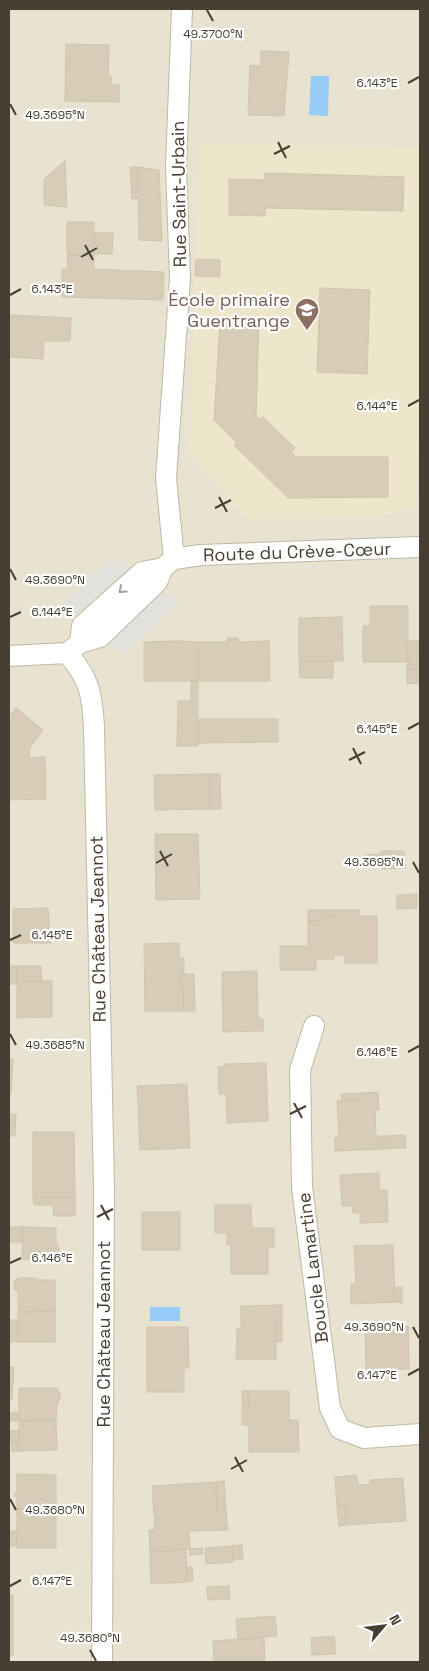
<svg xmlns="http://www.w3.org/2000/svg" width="429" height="1671" viewBox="0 0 429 1671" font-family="'Space Grotesk',sans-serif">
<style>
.residential{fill:#e8e2d0}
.education{fill:#eee6cb}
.parking{fill:#e3e1dc}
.water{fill:#97cbf8}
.building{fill:#d6ccb7;stroke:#d2c4aa}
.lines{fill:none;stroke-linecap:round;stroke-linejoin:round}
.minor-casing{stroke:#c0b8a4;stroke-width:22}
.minor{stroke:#fff;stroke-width:20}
.oneway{stroke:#a29f98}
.ticks{fill:none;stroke:#463f32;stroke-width:2}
.labels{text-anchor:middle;stroke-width:4.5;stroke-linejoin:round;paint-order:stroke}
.street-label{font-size:18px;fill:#463f32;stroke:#fff}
.education-label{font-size:18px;fill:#785e54;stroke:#fff;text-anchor:end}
.ticks-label{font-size:12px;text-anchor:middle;fill:#463f32;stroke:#fff;stroke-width:4.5;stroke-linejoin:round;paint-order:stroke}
</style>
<rect width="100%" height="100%" fill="#f4efe3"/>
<path class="residential" d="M9,9h411v1653h-411z"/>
<path class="education" d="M200,143l220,5v239l-4,119 -42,11 -126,1 -59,-65z"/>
<path class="parking" d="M112,558l18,9 -58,54 -17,-10z
M164,591l18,9 -57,53 -18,-10z"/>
<path class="water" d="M311,76h18l-1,40 -19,-1z
M150,1307h30v14h-30z"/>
<path class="building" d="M66,44l43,1 -1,31h4l-1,9h8v17l-54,-1z
M261,51l28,1 -5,64 -36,-1 2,-50 11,1z
M65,161l2,46 -23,-2v-26z
M130,167h8v31l-6,1z
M138,167l21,3 3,71 -23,-1z
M265,173l139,4 -1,34 -138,-3v8l-36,-1v-36l36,1z
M67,222h27v34l-27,-1z
M94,233h19l-1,21h-18z
M67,255l27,1v13l70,3 -1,28 -101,-3v-28h6z
M196,259l24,1v17l-25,-1z
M320,288l50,2 -3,84 -50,-2z
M9,315l62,3 -1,23h-26l-1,18 -34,-2z
M220,320l39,1 -3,94 4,4 3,-2 32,31 -4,4 5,5h92v40l-100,1 -54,-53 2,-3 -22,-22z
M370,606h38v56h-45v-36h7z
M342,617l1,44h-44v-43z
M227,638h11l1,4 30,-1 1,40h-72v-39h29z
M178,641l20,1v39h-54v-39z
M408,641h11l1,28h-13z
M299,661h34v17h-33z
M407,669h13v14l-13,1z
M191,681h7v65h-21l1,-45h13z
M16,708l27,22 -13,18 -1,10 16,-1 1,42 -37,1v-83z
M198,719h80v23l-80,1z
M210,774v35l-55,1 -1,-35z
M210,774h10l1,35h-11z
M155,834h43l2,65 -44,1z
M381,851h23l1,17 -24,1z
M381,854v11h-17v-10z
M417,894v14l-20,1v-14z
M48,908l3,35h-38v-34z
M308,910h30l-1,6h-15v5h-14z
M338,910h22v6h17v47h-32v-8h-11v4h-18v11h-36v-24h28v-25h14v-5h15z
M179,943v15h5v16h-4v12h3v25h-38l-1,-67z
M9,966h7l1,18h-8z
M16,966h25l1,15h-25z
M257,971l1,48h5v12l-40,1 -1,-60z
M180,974h14l1,37h-12v-25h-3z
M17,981h35v36l-35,1z
M9,1059h4l-2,35h-2z
M266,1063l2,58 -41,2 -1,-29h-7l-1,-27 7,-1v-2z
M187,1084l3,64 -50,2 -3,-64z
M378,1092l1,18h-4l1,26h8v13l-49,2v-13l4,-1 -2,-36 24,-2v-6z
M361,1093v6l-19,1 -1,-6z
M9,1114h7l-1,22h-6z
M33,1132h41l1,65h-42z
M405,1135l1,13 -22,1v-13z
M379,1173v17h8l1,32 -28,1v-10h-7l-1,-7h-10l-2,-31z
M33,1197h42v19h-22l1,-11h-20z
M215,1205h36l1,23h22v19h-6v27h-37v-29h-4v-12h-12z
M142,1212h38v38h-38z
M10,1227h13l-1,15h-12z
M23,1227l33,1v16l3,3v8l-4,5 -33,-1z
M393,1245l2,57 -44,2v-20h5l-2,-38z
M36,1278v2h19v31l-37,1v-21l-4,-2v-8l5,-3z
M394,1287h8v16l-7,-1z
M282,1305v16h-6v38h-40l1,-31h4v-22z
M55,1311v31h-37v-30z
M9,1320h9v22h-9z
M276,1321h6v21h-6z
M408,1326l1,43 -43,1 -1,-42z
M147,1327h41l1,41h-5v24h-37z
M9,1367h5l-2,32h-3z
M19,1388h38l4,9 -4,7 -1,16 -37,1z
M242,1391h6l1,15h-7z
M248,1391h41v29h9l1,32h-50v-27h-7v-19h7z
M19,1412v9h-9v-8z
M56,1420l1,30 -38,1v-30z
M19,1430v11h-8l-1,-10z
M11,1441h8v10l-7,1z
M17,1474l39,1v33l-39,1v-10l-3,-4 3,-4z
M357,1475l1,10 12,-1v-4l33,-2 3,43 -60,4 -1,-18h-8l-2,-30z
M224,1481l2,29 -9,1 -1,-29z
M216,1482l1,29 9,-1 2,20 -39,1 1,18 -40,3 -1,-22h6l-3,-44z
M337,1507h8l1,18 -7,1z
M56,1508v40h-39v-39z
M9,1531h8v15h-8z
M242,1545l1,14 -10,1 -1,-14z
M232,1546l1,16 -27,2 -1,-16z
M202,1548l1,6 -13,1 -1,-6z
M186,1549l1,33 -36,2 -1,-32z
M187,1567h5l1,14h-6z
M229,1586l1,13 -22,1 -1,-13z
M9,1595h4v61h-4z
M275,1616l2,20 -39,3 -2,-20z
M334,1636l2,18 -24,1 -1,-17z
M264,1637l1,25h-51l-1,-21z"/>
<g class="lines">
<defs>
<path id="minor" d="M174,559l-8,-81 14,-199 -4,-112 6,-158
M174,559l27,-4 219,-8
M80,643l2,-17 60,-54 21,-4 8,-7
M67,653c23,26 25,41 27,74l10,460 -2,475
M9,656l58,-3 13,-10 20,-6 57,-55 6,-14
M314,1026l-14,44 2,117 28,221 10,21 24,9 56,-4"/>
</defs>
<use href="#minor" class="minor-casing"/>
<use href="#minor" class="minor"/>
</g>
<defs><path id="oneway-chevron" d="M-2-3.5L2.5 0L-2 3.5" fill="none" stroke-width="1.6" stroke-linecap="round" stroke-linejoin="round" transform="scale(1.25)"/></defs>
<use class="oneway" href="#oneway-chevron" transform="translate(122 590) rotate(138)"/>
<path class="ticks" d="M207,10l6,11M408,83l11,-6M10,104l6,11M278,142l8,16M274,154l16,-8M85,245l8,15M81,257l16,-9M10,295l11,-6M408,406l11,-6M219,497l8,15M215,508l16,-8M10,569l6,11M10,617l11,-5M408,729l11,-6M353,748l8,16M349,760l16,-8M160,851l8,15M413,862l6,11M156,863l16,-9M10,940l11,-5M10,1034l6,11M408,1052l11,-6M294,1103l8,15M290,1114l16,-8M101,1205l8,15M97,1217l16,-8M10,1263l11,-5M413,1327l6,11M408,1375l11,-6M235,1457l8,15M231,1469l16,-9M10,1499l6,11M10,1586l11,-6M90,1650l6,11"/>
<defs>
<symbol id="school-pin" viewBox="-11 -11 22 30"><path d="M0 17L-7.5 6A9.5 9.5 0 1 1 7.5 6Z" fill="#8d6e63" stroke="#fff"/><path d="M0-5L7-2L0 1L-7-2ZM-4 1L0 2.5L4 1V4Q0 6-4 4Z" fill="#fff"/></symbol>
</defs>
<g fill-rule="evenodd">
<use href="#school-pin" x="293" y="296" width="28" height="38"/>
</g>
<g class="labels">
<g class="street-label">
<text transform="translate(179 194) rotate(-91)" y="6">Rue Saint-Urbain</text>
<text transform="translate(297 552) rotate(-2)" y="6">Route du Crève-Cœur</text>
<text transform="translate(98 929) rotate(-91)" y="6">Rue Château Jeannot</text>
<text transform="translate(313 1268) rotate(-97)" y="6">Boucle Lamartine</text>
<text transform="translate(104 1334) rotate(-90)" y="6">Rue Château Jeannot</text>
</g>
<g class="education-label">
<text x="290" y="306">École primaire<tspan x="290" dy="21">Guentrange</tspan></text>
</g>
</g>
<g class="ticks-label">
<text x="213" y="38">49.3700°N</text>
<text x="377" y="87">6.143°E</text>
<text x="55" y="119">49.3695°N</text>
<text x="52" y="293">6.143°E</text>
<text x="377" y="410">6.144°E</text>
<text x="55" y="584">49.3690°N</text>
<text x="52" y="616">6.144°E</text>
<text x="377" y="733">6.145°E</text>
<text x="374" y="866">49.3695°N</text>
<text x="52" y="939">6.145°E</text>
<text x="55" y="1049">49.3685°N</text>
<text x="377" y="1056">6.146°E</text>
<text x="52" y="1262">6.146°E</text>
<text x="374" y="1331">49.3690°N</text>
<text x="377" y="1379">6.147°E</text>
<text x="55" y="1514">49.3680°N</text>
<text x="52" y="1585">6.147°E</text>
<text x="90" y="1642">49.3680°N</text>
</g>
<rect width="429" height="1671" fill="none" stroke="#463f32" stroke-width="20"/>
<g transform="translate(384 1626) rotate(62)" stroke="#ffffff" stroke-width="4" paint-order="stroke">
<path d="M0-4L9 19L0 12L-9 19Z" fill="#463f32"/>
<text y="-8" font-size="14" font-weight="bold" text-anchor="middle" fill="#463f32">N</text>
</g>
</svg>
